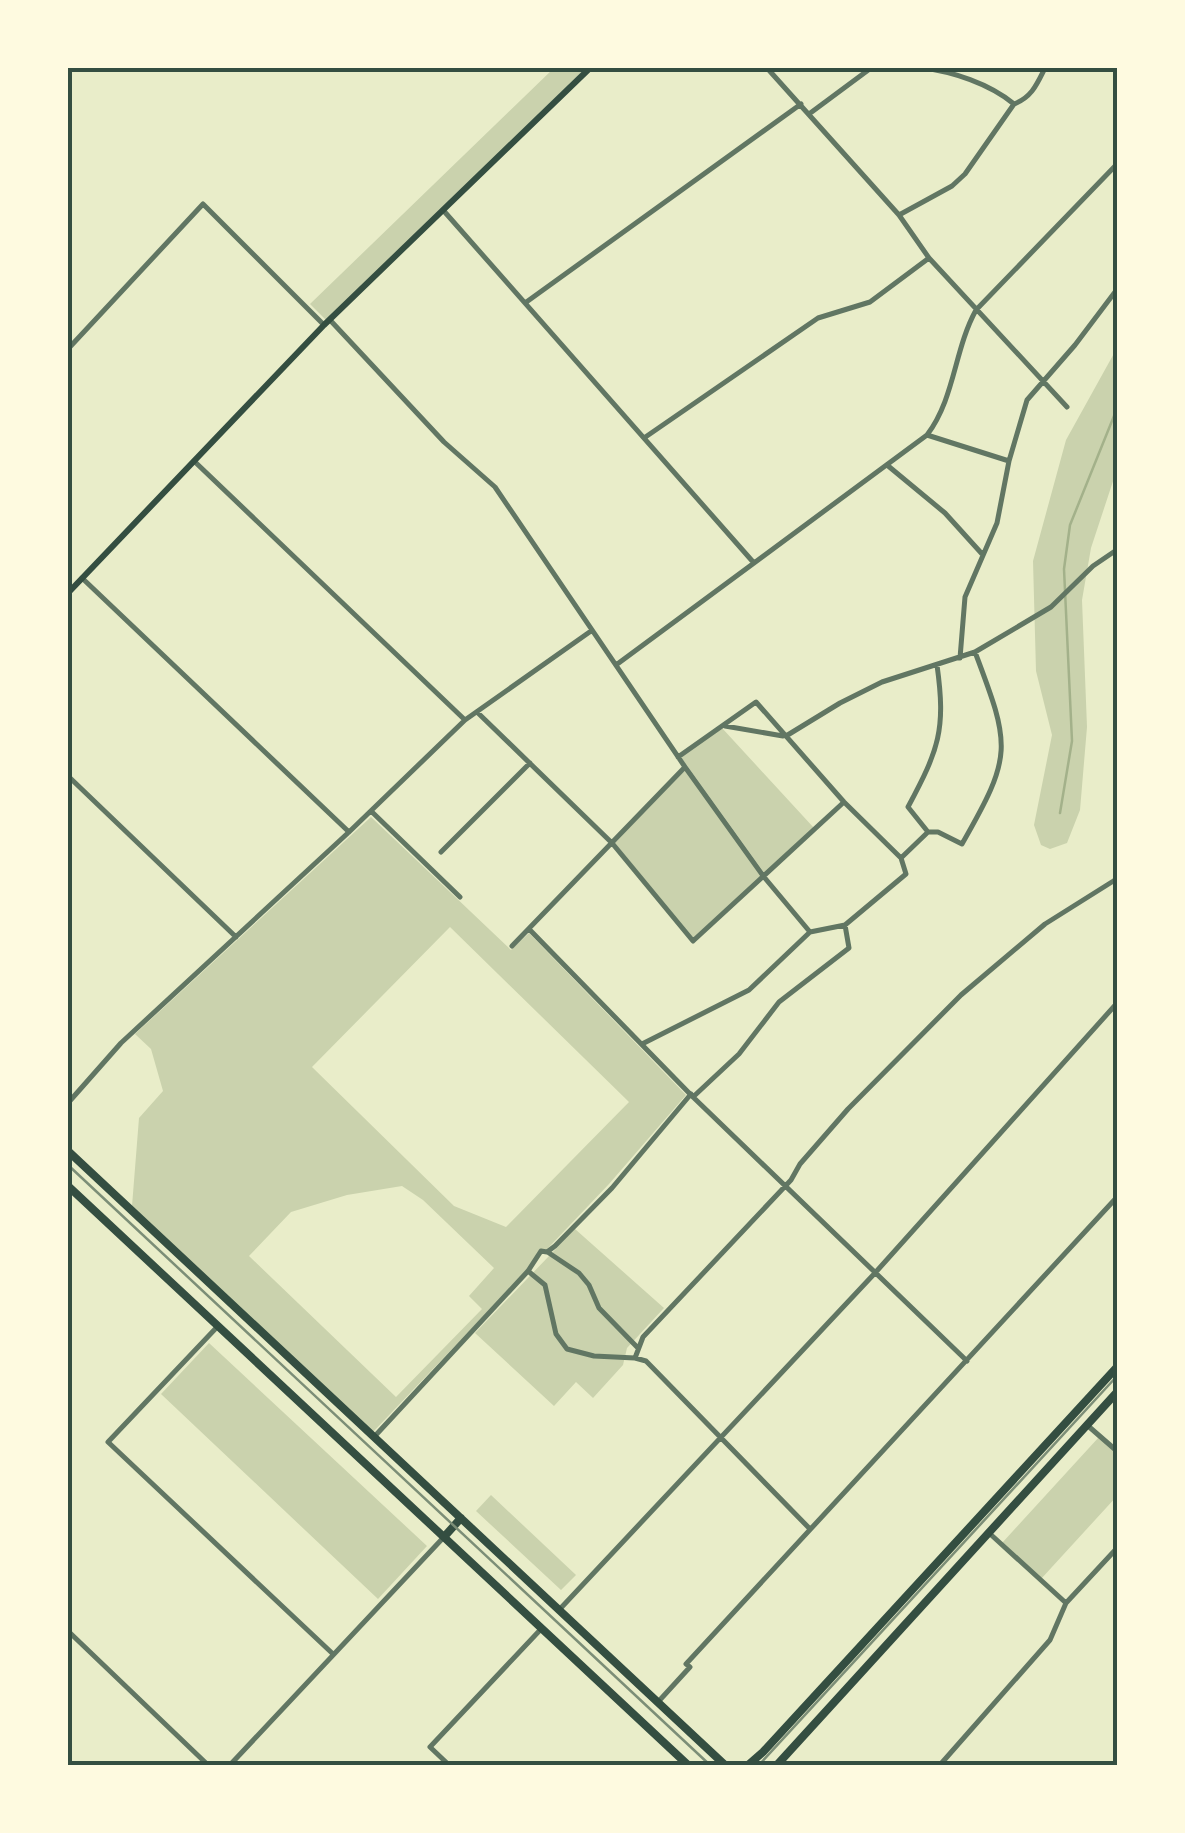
<svg xmlns="http://www.w3.org/2000/svg" width="1185" height="1833" viewBox="0 0 1185 1833" font-family="Overpass,sans-serif">
<style>
.green{fill:#cad2ad;fill-rule:evenodd}
.lines{fill:none;stroke-linecap:round;stroke-linejoin:round}
.stream{stroke:#a3b18a;stroke-width:2.5}
.minor{stroke:#617663;stroke-width:5}
.secondary{stroke:#344e41;stroke-width:6}
.primary{stroke:#344e41;stroke-width:8}
.tram{stroke:#7c8e77;stroke-width:2.5}
.neatline{fill:none;stroke:#344e41;stroke-width:4}
</style>
<rect width="100%" height="100%" fill="#e9edc9"/>
<path class="green" d="M554,68h32l-260,252 -16,-16z
M1117,348v121l-26,79 -9,52 5,127 -7,83 -13,33 -17,6 -9,-4 -7,-20 18,-90 -16,-64 -3,-110 33,-121z
M722,728l92,100 -49,46 -84,-117z
M685,770l77,107 -69,62 -78,-96z
M371,817l140,133 18,-17 157,162 -77,89 -236,248 -241,-226 7,-88 24,-27 -12,-42 -16,-15zM450,927l179,175 -123,125 -52,-21 -142,-139zM402,1186l21,14 71,68 -25,28 13,13 -86,88 -147,-141 42,-44 56,-17z
M575,1229l89,79 -37,40 -4,17 -30,33 -17,-16 -22,24 -79,-73z
M209,1343l218,203 -49,53 -217,-205z
M1099,1437l18,17v42l-76,83 -39,-36z
M491,1495l85,80 -15,15 -85,-79z"/>
<g class="lines">
<path class="stream" d="M1060,813l12,-72 -8,-172 6,-44 48,-119"/>
<path class="minor" d="M767,68l132,147 30,43 138,149
M921,68c31,3 69,16 93,36
M809,114l62,-46
M443,210l311,353
M899,215l53,-29 13,-12 49,-70c18,-7 23,-20 31,-36
M525,303l276,-199
M330,320l114,122 51,45 190,280 79,110 46,55
M68,349l135,-145 121,121
M927,435l82,26
M644,438l174,-120 52,-16 59,-44
M194,461l271,259
M887,465l58,48 38,42
M82,578l267,254
M960,658l5,-61 32,-74 12,-62 18,-61 48,-55 43,-57
M616,665l311,-230c28,-37 27,-85 49,-125l142,-147
M477,712l135,131 81,98 151,-139
M725,726l58,10
M786,736l54,-33 42,-21 93,-30 76,-45 42,-41 25,-17
M68,776l168,161
M371,811l89,86
M928,832l-20,-25c31,-58 38,-77 29,-142
M441,852l89,-89
M901,858l27,-26h10l24,12c51,-89 49,-97 13,-192
M1115,880l3,-13
M529,929l164,168 274,264
M512,946l173,-179
M642,1044l107,-54 61,-58 35,-7 61,-51 -5,-16 -57,-56 -88,-100 -78,55
M693,1097l46,-43 40,-52 70,-54 -4,-23
M68,1103l53,-60 228,-211 116,-112 126,-89
M549,1253l30,20 10,12 10,23 38,39
M528,1271l17,14 11,49 11,15 27,7 41,2 8,-21 148,-157 9,-16 48,-55 113,-114 84,-71 70,-44
M218,1326l-110,116 225,212
M635,1358l11,3 164,168
M1087,1425l31,27
M374,1437l154,-166 13,-20 6,1 8,-6 57,-58 79,-94
M988,1532l78,71
M559,1610l316,-337 243,-271
M68,1631l141,135
M658,1702l32,-35 -4,-3 432,-468
M229,1766l214,-228
M450,1766l-20,-19 112,-119
M939,1766l111,-126 16,-37 52,-56"/>
<path class="secondary" d="M68,593l256,-268 266,-257"/>
<path class="primary" d="M68,1151l658,615
M68,1186l621,580
M444,1537l17,-19
M747,1766l16,-14 355,-386
M776,1766l342,-375"/>
<path class="tram" d="M68,1165l643,601
M758,1766l360,-391"/>
</g>
<rect width="1185" height="1833" fill="none" stroke="#fefae0" stroke-width="140"/>
<rect x="70" y="70" width="1045" height="1693" class="neatline"/>
</svg>
